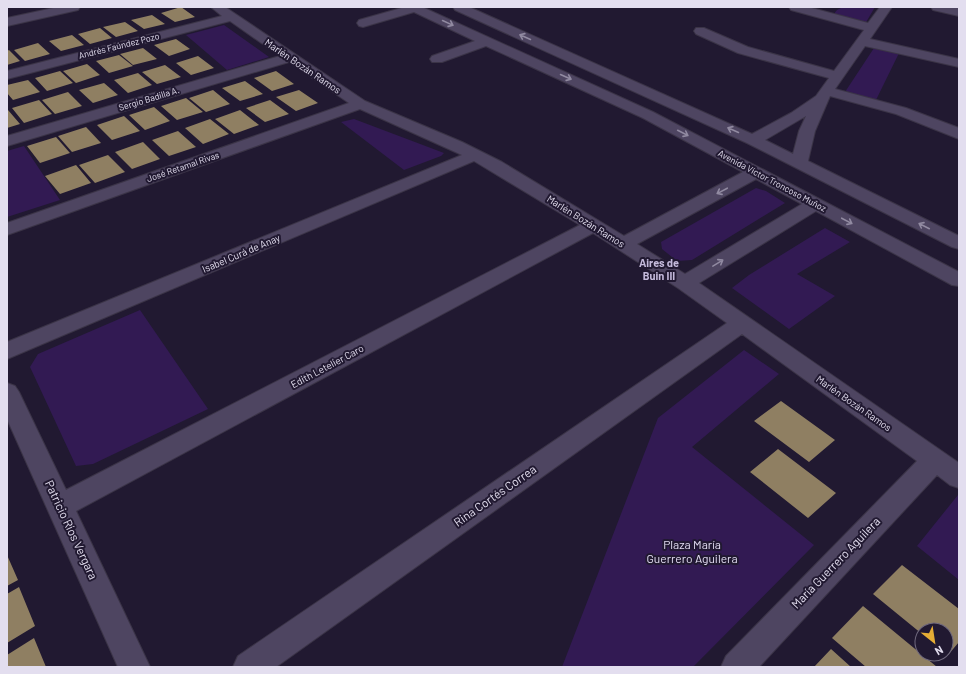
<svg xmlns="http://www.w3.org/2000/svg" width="966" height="674" viewBox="0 0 966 674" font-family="Barlow,sans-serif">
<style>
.green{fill:#321a53}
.building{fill:#8f7f62}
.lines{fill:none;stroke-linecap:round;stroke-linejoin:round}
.minor-casing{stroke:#3b3447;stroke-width:2}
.minor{fill:#4e4561;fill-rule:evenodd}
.oneway{stroke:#918aa1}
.labels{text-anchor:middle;stroke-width:4;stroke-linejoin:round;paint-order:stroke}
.far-street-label{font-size:9px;fill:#e3deef;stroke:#211931}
.street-label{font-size:10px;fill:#e3deef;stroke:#211931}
.neighbourhood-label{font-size:11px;font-weight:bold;fill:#c4badb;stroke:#211931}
.near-street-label{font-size:12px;fill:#e3deef;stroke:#211931}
.near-park-label{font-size:12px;fill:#e3ddf3;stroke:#211931}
</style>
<rect width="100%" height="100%" fill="#211931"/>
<path class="green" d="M843,7h32l-10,17 -33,-8 5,-6z
M224,25l45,32 -42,13 -41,-35z
M874,48l26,3 -24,49 -31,-8z
M354,119l90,34 -3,3 -37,14 -63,-48z
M24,146l36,54 -53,17v-66z
M756,188l10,3 19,12 -93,57 -15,1 -15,-12 -1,-7z
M825,228l25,14 -53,32 38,22 -46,33 -57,-41 17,-13z
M140,310l68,99 -115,55 -17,2 -46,-99 8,-13z
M744,350l35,24 -87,73 122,98 -121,122h-131l96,-249z
M958,495l1,1v84l-42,-34z"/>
<path class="building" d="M181,7l14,10 -20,5 -14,-9z
M152,15l13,9 -21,5 -13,-9z
M125,22l13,9 -22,6 -13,-10z
M100,28l12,10 -22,6 -12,-10z
M72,35l12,10 -23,6 -12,-10z
M176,39l14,10 -21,7 -15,-11z
M38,43l12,11 -25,7 -11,-11z
M143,48l14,11 -24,6 -13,-11z
M9,50l11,11 -13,4v-14z
M119,55l14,11 -24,7 -13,-12z
M198,56l16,12 -23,7 -15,-12z
M87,64l13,11 -24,8 -13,-12z
M165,65l16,12 -24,7 -15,-12z
M60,71l13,12 -26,8 -12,-13z
M276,71l18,13 -22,7 -18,-13z
M138,73l14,12 -24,8 -14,-13z
M28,80l12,12 -27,8 -6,-7v-8z
M245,81l18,13 -23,7 -18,-13z
M104,83l14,12 -25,8 -14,-13z
M213,90l17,14 -24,8 -17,-14z
M299,90l19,13 -22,8 -20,-14z
M68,92l14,14 -27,8 -13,-14z
M186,98l17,14 -26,8 -16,-14z
M39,100l13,14 -28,9 -12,-15z
M270,100l19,14 -24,8 -19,-14z
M154,107l16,14 -25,9 -16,-15z
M7,110h1l12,14 -13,4z
M240,110l19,15 -25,9 -19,-15z
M124,116l16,15 -28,9 -15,-15z
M210,119l19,15 -26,10 -18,-16z
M86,127l15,16 -29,9 -14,-16z
M178,131l18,16 -27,9 -17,-16z
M56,137l14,16 -30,10 -13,-17z
M143,142l17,17 -28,10 -17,-17z
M108,155l17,17 -30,11 -16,-18z
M76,165l15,18 -31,11 -15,-18z
M781,401l54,39 -26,22 -55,-41z
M778,449l58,44 -28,25 -58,-46z
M7,555l11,25 -11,6z
M902,565l57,44v33l-11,13 -2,-2v-23h-24v4l-49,-40z
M19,587l16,39 -28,17v-49z
M863,606l74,61h-71l-34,-29z
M34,638l12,29h-39v-12z
M831,649l20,18h-37z"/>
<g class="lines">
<defs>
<path id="minor" d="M58,7h22l-2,3 -71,16v-8z
M211,7h14l140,94 97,41 40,20 122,74 119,-64 -100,-54 -157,-72 -44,16h-10l-2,-3 2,-3 43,-15 -61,-29 -51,15 -4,-1 -2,-3 2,-3 46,-13h17l231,105 306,160v14l-7,-1 -136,-74 -117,72 260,180v25l-9,-3 -13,-10 -178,192h-38l5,-11 191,-195 -175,-127 -466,333h-43l5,-11 489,-333 -49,-35 -85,-55 -517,278 74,156h-32l-111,-248v-36l8,3 4,6 47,98 514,-265 -106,-64 -467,198v-17l455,-187 -102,-46 -353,126v-12l342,-120 -60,-41 -282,84v-10l273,-80 -50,-35 -223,58v-8l215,-55zM756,179l46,25 -117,70 -48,-30z
M453,7h16l283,127 39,-21 25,-17 13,-18 -91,-25 -42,-19 -2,-3 2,-3h8l44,19 86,24 30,-41 -73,-20 -2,-3h19l60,16 12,-16h12l-22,32 89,20v8l-94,-21 -30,43 71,19 53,20v11l-63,-25 -66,-18 -15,35 -7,30 151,75v13l-7,-2 -205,-104 -292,-133zM806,116l-7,15 -6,23 -28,-14z
M931,7l28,1v8l-26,-6z"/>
</defs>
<use href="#minor" class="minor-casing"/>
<use href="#minor" class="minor"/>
</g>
<defs><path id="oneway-shaft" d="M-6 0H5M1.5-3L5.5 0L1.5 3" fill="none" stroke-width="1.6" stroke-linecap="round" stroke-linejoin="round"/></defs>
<g class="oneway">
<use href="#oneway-shaft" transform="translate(448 23) rotate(25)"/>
<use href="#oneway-shaft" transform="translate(525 37) rotate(-156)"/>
<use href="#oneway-shaft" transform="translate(566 77) rotate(24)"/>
<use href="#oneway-shaft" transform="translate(733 130) rotate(-156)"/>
<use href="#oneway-shaft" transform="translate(683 133) rotate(27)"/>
<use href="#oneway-shaft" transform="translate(722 191) rotate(152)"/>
<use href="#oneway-shaft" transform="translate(847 221) rotate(28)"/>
<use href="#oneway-shaft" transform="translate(924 226) rotate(-153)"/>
<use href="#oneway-shaft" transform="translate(718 263) rotate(-31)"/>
</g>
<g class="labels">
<g class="far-street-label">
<text transform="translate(119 46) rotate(-14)" y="3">Andrés Faúndez Pozo</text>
<text transform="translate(149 99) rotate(-17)" y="3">Sergio Badilla A.</text>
<text transform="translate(183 167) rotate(-19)" y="3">José Retamal Rivas</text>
<text transform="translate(772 181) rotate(28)" y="3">Avenida Víctor Troncoso Muñoz</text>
</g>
<g class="street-label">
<text transform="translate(303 66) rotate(34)" y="4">Marlén Bozán Ramos</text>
<text transform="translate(586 221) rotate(32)" y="4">Marlén Bozán Ramos</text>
<text transform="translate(241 253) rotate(-23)" y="4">Isabel Curá de Anay</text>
<text transform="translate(327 366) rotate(-28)" y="4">Edith Letelier Caro</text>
<text transform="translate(854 403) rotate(35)" y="4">Marlén Bozán Ramos</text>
</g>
<g class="neighbourhood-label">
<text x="659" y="267">Aires de<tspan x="659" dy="13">Buin III</tspan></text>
</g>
<g class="near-street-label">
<text transform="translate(495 496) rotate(-35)" y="4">Rina Cortés Correa</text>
<text transform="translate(71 530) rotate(65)" y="4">Patricio Ríos Vergara</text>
<text transform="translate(836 563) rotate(-46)" y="4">María Guerrero Aguilera</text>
</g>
<g class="near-park-label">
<text x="692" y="549">Plaza María<tspan x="692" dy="14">Guerrero Aguilera</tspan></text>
</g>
</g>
<rect width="966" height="674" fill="none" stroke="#e3deef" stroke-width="16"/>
<g transform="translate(934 642) rotate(150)"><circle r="19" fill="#211931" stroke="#6f687d"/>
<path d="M0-3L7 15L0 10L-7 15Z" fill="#e5ad35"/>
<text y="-6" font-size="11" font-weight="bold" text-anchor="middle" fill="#e3deef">N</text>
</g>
</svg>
